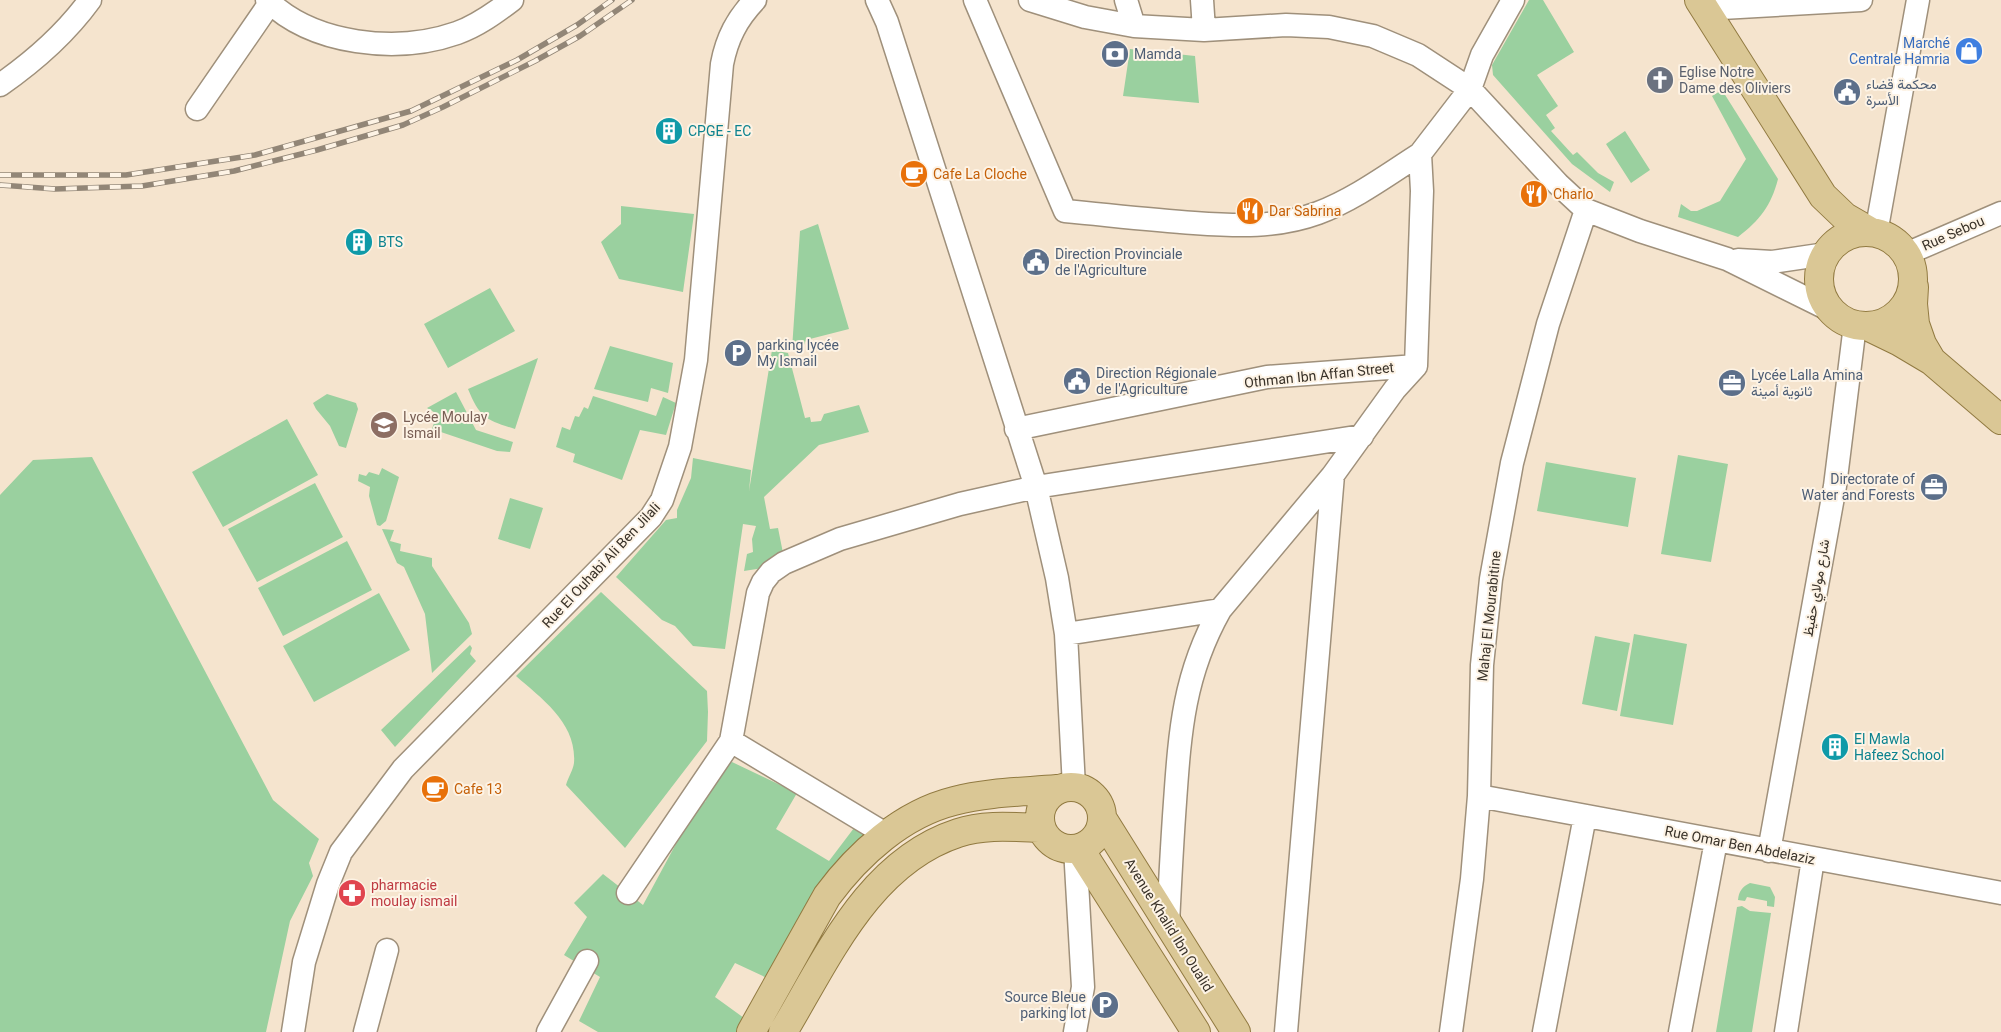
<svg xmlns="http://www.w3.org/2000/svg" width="2001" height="1032" viewBox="0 0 2001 1032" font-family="Roboto,Vazirmatn,sans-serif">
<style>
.green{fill:#9ad09f}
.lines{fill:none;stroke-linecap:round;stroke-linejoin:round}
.minor-casing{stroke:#9f907b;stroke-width:25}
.major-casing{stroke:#917a41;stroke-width:30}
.minor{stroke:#fff;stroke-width:22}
.major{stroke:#dac795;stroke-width:28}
.rail-casing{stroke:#928677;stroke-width:5.5}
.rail{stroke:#fdf3e5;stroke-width:4;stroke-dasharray:11;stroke-linecap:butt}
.labels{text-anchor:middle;stroke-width:4;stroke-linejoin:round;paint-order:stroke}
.shop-label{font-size:14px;fill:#366cbe;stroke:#fdf3e5;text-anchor:end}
.service-label{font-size:14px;fill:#4e5e75;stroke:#fdf3e5;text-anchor:start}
.worship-label{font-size:14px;fill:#5b616d;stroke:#fdf3e5;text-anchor:start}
.culture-label{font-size:14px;fill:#0d838f;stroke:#fdf3e5;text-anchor:start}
.food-label{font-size:14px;fill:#c56008;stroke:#fdf3e5;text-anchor:start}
.street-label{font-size:14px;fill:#393229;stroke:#fdf3e5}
.education-label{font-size:14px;fill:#785e54;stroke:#fdf3e5;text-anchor:start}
.health-label{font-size:14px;fill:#be3a42;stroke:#fdf3e5;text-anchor:start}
</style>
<rect width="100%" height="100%" fill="#f5e4ce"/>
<path class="green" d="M1529,0h14l31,52 -37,23 21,31 -12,9 9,13 -4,3 22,24 4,-3 21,21 16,9 -4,10 -38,-28 -79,-89 -1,-10z
M1130,49l65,7 4,47 -76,-7z
M1722,90l56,89c-7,27 -18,41 -40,58l-60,-20 3,-13 10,7h6l23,-10 26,-42 -34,-63z
M1625,131l25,39 -19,13 -25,-39z
M621,206l73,8 -11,78 -64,-13 -18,-37 20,-18z
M818,224l31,105 -43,11 -2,5 -12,4 8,-118z
M490,288l25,43 -67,37 -24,-44z
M610,346l63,17 -5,30 -17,-5 -3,14 -54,-13z
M772,350l16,3 17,65 5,-1 1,5 10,-1 3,-7 35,-9 10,27 -50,13 -55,52 6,32 8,-1 5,25 -20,15 -19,3 3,-17 6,-2 -1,-13 4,-13 -13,-2 -18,125 -32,-3 -18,-20 -13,-6 -46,-43 50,-57 11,-2v-8l14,-32 2,-20 58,12 -2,21z
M538,358l-23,71c-29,-9 -35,-11 -47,-40z
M456,392l20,38 37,12 -3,10 -13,-1 -65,-22 5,-15 -10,-6z
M327,394l29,9 2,6 -12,39 -7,-2 -9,-20 -14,-17 -3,-6z
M593,396l63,20 7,-19 13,6 -10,32 -26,-5 -18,50 -49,-18 2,-8 -19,-7 6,-20 8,3 5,-14 4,1 5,-10 4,2z
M287,419l31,56 -95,52 -31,-55z
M1678,455l50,9 -17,98 -50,-8z
M92,457l181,343 46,39 -10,24 4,13 -23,45 -24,111h-266v-537l33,-35z
M1546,462l90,16 -8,49 -91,-16z
M382,468l17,9 -13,44 -6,5 -3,-1 -8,-29 1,-9 -12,-6 1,-7 7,2 3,-4 10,3z
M315,483l28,54 -86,45 -29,-53z
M510,498l33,10 -13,41 -32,-10z
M382,529l12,1 -4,11 11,3 -1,7 32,7v8l37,57 3,11 -40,39 -7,-59 -21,-47 -7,-4z
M347,541l25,49 -89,46 -25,-48z
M601,592l106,99 1,21 -1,29 -82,107 -59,-63c2,-7 7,-15 8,-22 3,-40 -32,-64 -58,-87z
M379,593l31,57 -96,52 -31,-56z
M1634,634l53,10 -14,81 -53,-9z
M1595,636l35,7 -13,68 -35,-7z
M470,645l2,3 -2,6 6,7 -81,86 -14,-17z
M732,762l65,31 -21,36 53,32 25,-33 11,7 -98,143 -32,-15 -20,34 29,21 -7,14h-139l-19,-11 21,-44 -36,-22 23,-38 -13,-14 29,-29 40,31 55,-102 7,-1 15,-35z
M1750,883l20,4 5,10 -1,10 -7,-1v-5l-20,-4 -2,4 -7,-1c1,-9 4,-13 12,-17z
M1742,906l8,5 21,2 -19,119h-36l21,-125z"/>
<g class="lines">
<defs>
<path id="minor" d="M267,0c46,45 130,54 190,33 20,-7 38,-20 55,-33
M877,0l10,22 149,465 21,91 9,56 8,153
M975,0l90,211c43,4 86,9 129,12 43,3 83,5 124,-10 37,-14 69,-38 102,-59
M1030,0l55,17 49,9 70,4 82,-5 43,2 44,9 45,19 52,34 88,95 28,26 54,21 87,28 105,52
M1126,0l8,26
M1202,0l2,30
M1704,9l157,-9
M0,85c33,-23 66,-52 90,-85
M197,109l73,-106
M1876,233l42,-233
M1906,254l95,-41
M1738,260l34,2 54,-8
M1016,429l251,-52 149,-11
M1066,634l154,-24
M1479,796l522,97
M887,835l-156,-94 27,-148 5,-11 8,-10 13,-9 56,-24 120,-35 76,-17 326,-51
M1769,851l66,-365 20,-161
M628,893l103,-152
M1168,924c2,-41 4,-81 7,-122 5,-72 9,-128 45,-192l113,-135 62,-86 21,-23 6,-175 -2,-37 50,-65 12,-34 31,-55
M293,1032l11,-70 24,-78 13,-32 62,-83 248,-252 11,-17 18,-53 16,-87 26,-296c5,-26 15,-45 33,-64
M365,1032l22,-82
M548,1032l39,-71
M1075,1032l8,-45 -8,-139
M1286,1032l47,-557
M1451,1032l21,-153 7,-83 3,-131 9,-86 21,-116 21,-81 15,-58 38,-114
M1544,1032l41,-216
M1680,1032l36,-191
M1786,1032l27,-173"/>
<path id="major" d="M1699,0l124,196 22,21 26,15
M1819 279a47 47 0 1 1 94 0a47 47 0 1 1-94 0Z
M1914,287l-1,17 2,20 7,20 10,17 69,59
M1867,326l33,16 32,19
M1040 818a31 31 0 1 1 62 0a31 31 0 1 1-62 0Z
M1102,818l134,214
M1079,848l117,184
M751,1032l76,-136c31,-42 75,-82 127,-95 34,-9 69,-9 103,-12
M783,1032c45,-75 86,-170 175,-199 26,-9 56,-6 83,-5"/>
</defs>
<use href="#minor" class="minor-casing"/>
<use href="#major" class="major-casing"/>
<use href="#minor" class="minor"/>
<use href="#major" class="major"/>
<defs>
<path id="rail" d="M0,175h126l129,-20 156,-44 106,-51 60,-35 35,-25
M0,185l55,4 87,-3 92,-15 83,-21 86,-25 40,-18 92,-46 45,-25 52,-36"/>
</defs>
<use href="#rail" class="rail-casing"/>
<use href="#rail" class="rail"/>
</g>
<defs>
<symbol id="shop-disc" viewBox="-11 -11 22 22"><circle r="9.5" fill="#3f7fe0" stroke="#fdf3e5"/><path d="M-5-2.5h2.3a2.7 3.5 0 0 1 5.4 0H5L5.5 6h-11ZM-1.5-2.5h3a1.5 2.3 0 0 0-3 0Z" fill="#fff"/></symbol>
<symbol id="bank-disc" viewBox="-11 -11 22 22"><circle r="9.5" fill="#5c6f8a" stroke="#fdf3e5"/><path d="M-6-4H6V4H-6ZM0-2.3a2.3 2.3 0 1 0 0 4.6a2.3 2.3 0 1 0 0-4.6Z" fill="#fff"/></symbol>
<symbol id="church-disc" viewBox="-11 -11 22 22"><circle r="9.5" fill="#6b7280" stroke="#fdf3e5"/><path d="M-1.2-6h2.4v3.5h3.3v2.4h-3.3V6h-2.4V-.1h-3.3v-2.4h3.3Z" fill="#fff"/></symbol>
<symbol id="civic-disc" viewBox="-11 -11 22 22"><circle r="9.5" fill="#5c6f8a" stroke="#fdf3e5"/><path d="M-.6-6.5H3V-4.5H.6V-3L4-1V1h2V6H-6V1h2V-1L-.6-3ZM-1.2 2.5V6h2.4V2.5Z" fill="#fff"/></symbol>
<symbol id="building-disc" viewBox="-11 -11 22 22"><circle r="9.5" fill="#0f9aa8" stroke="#fdf3e5"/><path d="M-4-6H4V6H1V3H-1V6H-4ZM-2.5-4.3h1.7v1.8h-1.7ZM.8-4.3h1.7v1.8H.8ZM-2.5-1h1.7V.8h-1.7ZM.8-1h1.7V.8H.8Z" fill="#fff"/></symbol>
<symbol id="cafe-disc" viewBox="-11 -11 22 22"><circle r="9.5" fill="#e8710a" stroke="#fdf3e5"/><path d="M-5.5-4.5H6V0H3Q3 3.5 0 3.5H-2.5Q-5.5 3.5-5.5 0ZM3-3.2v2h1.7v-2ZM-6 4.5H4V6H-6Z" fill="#fff"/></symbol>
<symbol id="restaurant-disc" viewBox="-11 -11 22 22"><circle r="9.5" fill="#e8710a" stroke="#fdf3e5"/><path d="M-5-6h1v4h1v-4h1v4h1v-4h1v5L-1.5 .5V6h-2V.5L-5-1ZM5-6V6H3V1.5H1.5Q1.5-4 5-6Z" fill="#fff"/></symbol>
<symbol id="parking-disc" viewBox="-11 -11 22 22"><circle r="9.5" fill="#5c6f8a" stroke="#fdf3e5"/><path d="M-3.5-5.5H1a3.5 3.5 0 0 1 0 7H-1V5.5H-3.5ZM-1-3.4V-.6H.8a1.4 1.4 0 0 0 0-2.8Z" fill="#fff"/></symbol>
<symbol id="office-disc" viewBox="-11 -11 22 22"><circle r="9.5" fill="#5c6f8a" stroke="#fdf3e5"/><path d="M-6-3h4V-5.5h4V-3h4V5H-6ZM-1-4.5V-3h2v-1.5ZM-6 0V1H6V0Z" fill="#fff"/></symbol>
<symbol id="university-disc" viewBox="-11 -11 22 22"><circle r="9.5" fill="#8d6e63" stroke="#fdf3e5"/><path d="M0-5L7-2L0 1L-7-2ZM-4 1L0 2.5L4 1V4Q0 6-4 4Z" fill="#fff"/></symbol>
<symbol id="pharmacy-disc" viewBox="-11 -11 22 22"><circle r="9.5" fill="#e0444e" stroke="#fdf3e5"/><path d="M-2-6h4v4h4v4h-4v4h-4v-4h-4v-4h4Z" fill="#fff"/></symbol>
</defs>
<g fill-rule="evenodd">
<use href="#shop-disc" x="1953" y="35" width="32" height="32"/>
<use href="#bank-disc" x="1099" y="38" width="32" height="32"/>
<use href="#church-disc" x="1644" y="64" width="32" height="32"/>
<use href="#civic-disc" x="1831" y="76" width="32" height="32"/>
<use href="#building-disc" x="653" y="115" width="32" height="32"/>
<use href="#cafe-disc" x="898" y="158" width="32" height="32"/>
<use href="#restaurant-disc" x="1518" y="178" width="32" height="32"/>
<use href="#restaurant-disc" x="1234" y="195" width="32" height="32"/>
<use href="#building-disc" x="343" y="226" width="32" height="32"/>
<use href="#civic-disc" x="1020" y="246" width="32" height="32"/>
<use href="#parking-disc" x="722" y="337" width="32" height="32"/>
<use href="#civic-disc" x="1061" y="365" width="32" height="32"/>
<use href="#office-disc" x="1716" y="367" width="32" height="32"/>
<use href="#university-disc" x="368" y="409" width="32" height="32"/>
<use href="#office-disc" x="1918" y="471" width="32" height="32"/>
<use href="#building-disc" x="1819" y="731" width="32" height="32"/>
<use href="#cafe-disc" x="419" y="773" width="32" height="32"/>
<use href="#pharmacy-disc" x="336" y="877" width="32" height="32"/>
<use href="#parking-disc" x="1089" y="989" width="32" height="32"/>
</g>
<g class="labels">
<g class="shop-label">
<text x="1950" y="48">Marché<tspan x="1950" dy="16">Centrale Hamria</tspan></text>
</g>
<g class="service-label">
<text x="1134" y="59">Mamda</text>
<text x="1866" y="89">محكمة قضاء<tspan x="1866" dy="16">الأسرة</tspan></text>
<text x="1055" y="259">Direction Provinciale<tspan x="1055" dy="16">de l'Agriculture</tspan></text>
<text x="757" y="350">parking lycée<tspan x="757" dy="16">My Ismail</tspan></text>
<text x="1096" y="378">Direction Régionale<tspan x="1096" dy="16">de l'Agriculture</tspan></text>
<text x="1751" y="380">Lycée Lalla Amina<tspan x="1751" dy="16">ثانوية أمينة</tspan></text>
<text x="1915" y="484" text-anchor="end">Directorate of<tspan x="1915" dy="16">Water and Forests</tspan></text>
<text x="1086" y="1002" text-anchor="end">Source Bleue<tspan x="1086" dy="16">parking lot</tspan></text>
</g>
<g class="worship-label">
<text x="1679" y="77">Eglise Notre<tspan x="1679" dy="16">Dame des Oliviers</tspan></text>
</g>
<g class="culture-label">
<text x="688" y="136">CPGE - EC</text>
<text x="378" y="247">BTS</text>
<text x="1854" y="744">El Mawla<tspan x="1854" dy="16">Hafeez School</tspan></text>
</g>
<g class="food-label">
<text x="933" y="179">Cafe La Cloche</text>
<text x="1553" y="199">Charlo</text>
<text x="1269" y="216">Dar Sabrina</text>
<text x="454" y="794">Cafe 13</text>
</g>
<g class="street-label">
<text transform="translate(1953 233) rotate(-24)" y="5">Rue Sebou</text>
<text transform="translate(1319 375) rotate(-6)" y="5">Othman Ibn Affan Street</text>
<text transform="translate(601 565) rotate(-47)" y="5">Rue El Ouhabi Ali Ben Jilali</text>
<text transform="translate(1816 588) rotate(-80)" y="5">شارع مولاي حفيظ</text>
<text transform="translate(1489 616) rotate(-84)" y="5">Mahaj El Mourabitine</text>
<text transform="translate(1740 845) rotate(11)" y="5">Rue Omar Ben Abdelaziz</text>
<text transform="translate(1169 925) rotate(58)" y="5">Avenue Khalid Ibn Oualid</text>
</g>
<g class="education-label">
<text x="403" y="422">Lycée Moulay<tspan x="403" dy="16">Ismail</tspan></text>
</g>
<g class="health-label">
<text x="371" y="890">pharmacie<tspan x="371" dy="16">moulay ismail</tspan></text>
</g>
</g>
</svg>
